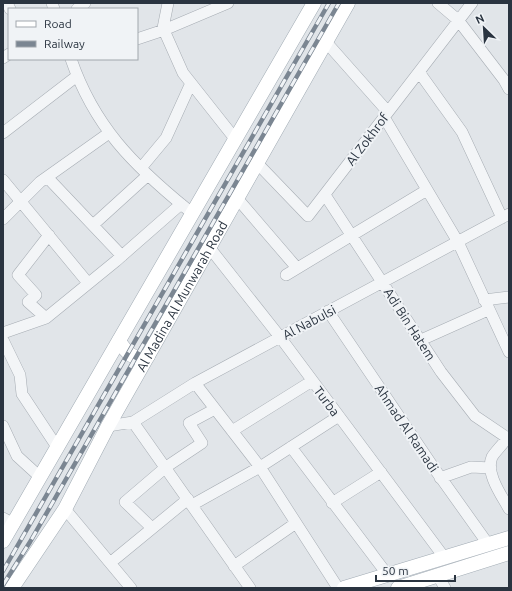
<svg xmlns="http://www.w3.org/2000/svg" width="512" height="591" viewBox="0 0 512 591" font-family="Ubuntu,sans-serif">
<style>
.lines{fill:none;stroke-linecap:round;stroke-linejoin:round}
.minor-casing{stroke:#a6acb3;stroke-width:12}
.major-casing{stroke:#a1abb4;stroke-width:15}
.minor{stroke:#f3f5f7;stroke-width:11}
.major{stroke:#fff;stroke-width:14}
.rail-casing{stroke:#7b8692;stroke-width:4.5}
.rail{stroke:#f0f3f6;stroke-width:3;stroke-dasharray:9;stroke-linecap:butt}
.labels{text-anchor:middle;stroke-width:4;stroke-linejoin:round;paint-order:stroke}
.street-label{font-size:13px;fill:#2a3440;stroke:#f0f3f6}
</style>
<rect width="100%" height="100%" fill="#e1e5e9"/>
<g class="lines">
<defs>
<path id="minor" d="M7,3l3,6
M52,3l2,6
M168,3l-5,25 20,45 53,67
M438,3l20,17 46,60 5,9
M77,9l8,-6
M137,39l27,-9 64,-27
M326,42l62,70
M3,58l6,-4
M71,59c23,67 62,106 116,150
M419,72l43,60 40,86
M384,117l74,125 51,110
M3,133l74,-57
M257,163l51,53 164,-213
M141,168l25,-30 25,-55
M47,177l75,79
M3,180l85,103
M325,195l116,177 34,44 34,23
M236,197l61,71
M3,219l37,-37 69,-49
M93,225l55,-50
M209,247l71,90 164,220
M286,275l141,-85
M484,300l25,-3
M328,311l108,160 52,73
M46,318l-18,-16 8,-7 -18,-20 31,-40
M3,333l43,-15 70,-57 65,-57
M3,340l17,35 2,19 35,53
M421,340l67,-30
M195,383l65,84 78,121
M133,422l117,166
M3,426l14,30 23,21
M108,426l25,-4 62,-39 314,-169
M232,431l80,-50
M507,438c-3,5 -13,15 -15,19 -7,16 10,39 17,52
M291,447l96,127
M440,478l31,-11 20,1
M332,503l49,-31
M192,505l68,-38 79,-51
M65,509l66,79
M3,518l11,6
M152,528l-27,-26 41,-35 36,-24 -13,-20 26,-14
M110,563l78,-64
M234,566l62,-43
M438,576l7,12"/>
<g id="major">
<path d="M119,341c7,11 15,21 29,15"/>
<path d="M3,541l311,-538"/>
<path id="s1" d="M12,588l53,-79 43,-83 240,-423"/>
<path d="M344,588l165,-50"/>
<path d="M398,588l111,-35"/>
</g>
</defs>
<use href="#minor" class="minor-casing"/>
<use href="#major" class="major-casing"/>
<use href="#minor" class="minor"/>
<use href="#major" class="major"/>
<defs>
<path id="rail" d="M3,571l326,-568
M3,585l27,-43 309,-539"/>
</defs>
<use href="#rail" class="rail-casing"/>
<use href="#rail" class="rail"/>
</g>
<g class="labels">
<g class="street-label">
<text transform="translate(367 139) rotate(-53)" y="5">Al Zokhrof</text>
<text dy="5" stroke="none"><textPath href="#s1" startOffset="338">Al Madina Al Munwarah Road</textPath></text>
<text transform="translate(309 322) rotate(-28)" y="5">Al Nabulsi</text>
<text transform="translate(410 324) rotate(57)" y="5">Adi Bin Hatem</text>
<text transform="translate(327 401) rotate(53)" y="5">Turba</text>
<text transform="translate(407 428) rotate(56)" y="5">Ahmad Al Ramadi</text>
</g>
</g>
<rect width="512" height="591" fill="none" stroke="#2a3440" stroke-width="8"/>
<rect x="8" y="8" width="130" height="52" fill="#f0f3f6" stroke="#a1a7ad"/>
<rect x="16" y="21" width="20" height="6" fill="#ffffff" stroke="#a1a7ad"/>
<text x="44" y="28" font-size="12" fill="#2a3440">Road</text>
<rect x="16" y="41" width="20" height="6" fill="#7b8692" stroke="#a1a7ad"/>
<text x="44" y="48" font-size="12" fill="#2a3440">Railway</text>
<g transform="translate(484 28) rotate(335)" stroke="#f0f3f6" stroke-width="3" paint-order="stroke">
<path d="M0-3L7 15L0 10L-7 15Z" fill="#2a3440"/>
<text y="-6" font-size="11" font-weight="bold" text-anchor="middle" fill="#2a3440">N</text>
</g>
<path d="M376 575v6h79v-6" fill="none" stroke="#2a3440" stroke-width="2"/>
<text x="382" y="575" font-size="12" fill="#2a3440" stroke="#f0f3f6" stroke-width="3" paint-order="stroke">50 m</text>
</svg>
